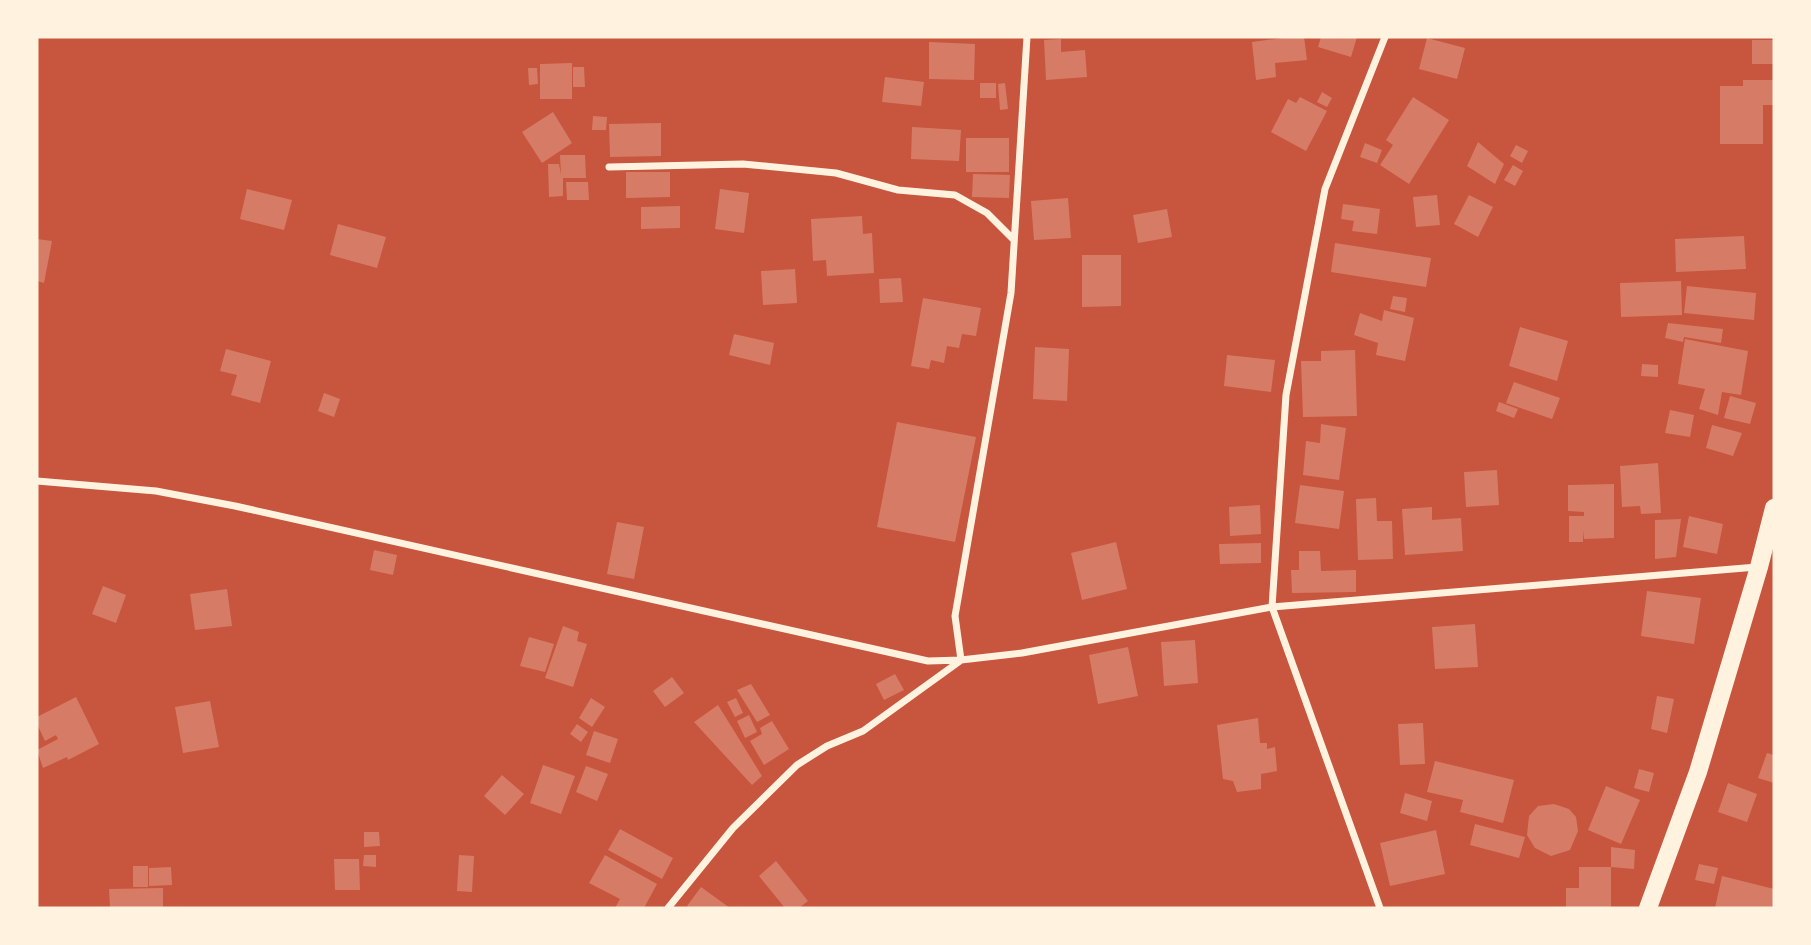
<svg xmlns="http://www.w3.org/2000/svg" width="1811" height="945" viewBox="0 0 1811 945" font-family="Spectral,serif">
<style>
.building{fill:#d67c66}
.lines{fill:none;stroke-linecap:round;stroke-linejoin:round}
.minor{stroke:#fff3e0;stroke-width:7}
.primary{stroke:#fff3e0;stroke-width:18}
</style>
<rect width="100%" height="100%" fill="#c8553d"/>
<path class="building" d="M1290,37h14l3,23 -32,3 1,14 -20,3 -4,-38z
M1321,37h36l-6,20 -33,-10z
M1427,38l38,10 -8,31 -38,-10z
M1061,39v13l24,-2 2,27 -41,3 -2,-40z
M1752,40h22v24h-22z
M929,42l46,2 -1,36 -45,-1z
M572,63v36h-32v-35z
M573,67h11l1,20h-12z
M528,68h9l1,16 -9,1z
M885,77l39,5 -3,24 -39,-4z
M1743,80h31v25h-11v39h-43v-58h23z
M980,83h16v15h-16z
M1005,83l3,26 -8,1 -2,-26z
M1322,92l10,6 -5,9 -10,-5z
M1300,97l27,14 -21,40 -35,-19 17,-33 8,4z
M1413,97l36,23 -40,64 -29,-19 13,-20 -7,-5z
M553,112l19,31 -30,20 -20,-31z
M593,116l14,1 -1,13h-14z
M661,123v33l-51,1 -1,-33z
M912,127l49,3 -2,31 -48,-2z
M966,138h43v34h-43z
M1478,142l26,22 -9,20 -28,-18z
M1365,143l17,7 -5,13 -17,-6z
M1516,145l12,6 -6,12 -12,-7z
M560,155h25l1,23h-23v18l-14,1 -1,-33h11l2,11z
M1513,165l10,6 -8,15 -11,-6z
M626,172h44v25l-44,1z
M973,174l37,1 -1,23 -37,-1z
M566,182h22l1,18h-22z
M247,189l45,11 -8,30 -44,-11z
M720,189l29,4 -5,40 -29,-4z
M1437,195l3,30 -24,2 -3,-30z
M1469,195l24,12 -15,30 -24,-13z
M1068,198l3,40 -37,2 -3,-39z
M1343,204l37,5 -3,25 -25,-3 2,-10 -13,-2z
M680,206v22l-39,1v-22z
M1167,209l5,28 -34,6 -5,-28z
M862,216l1,18 9,-1 2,40 -47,3 -1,-16 -13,1 -2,-42z
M338,224l48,13 -9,31 -47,-13z
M1744,236l2,33 -70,3 -1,-33z
M37,239l15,2 -8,42 -7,-2z
M1335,243l96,15 -5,29 -95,-15z
M1082,255h39v51l-39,1z
M795,269l2,34 -34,2 -2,-34z
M901,278l2,24 -23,1 -1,-24z
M1681,281l1,34 -61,2 -1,-34z
M1687,286l69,7 -2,27 -70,-7z
M1393,296l14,2 -2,14 -15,-3z
M923,298l58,10 -5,28 -14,-2 -3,14 -12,-2 -3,17 -13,-3 -2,9 -18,-3z
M1384,310l30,8 -9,43 -29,-6 2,-12 -24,-8 6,-22 22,8z
M1668,323l55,6 -2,14 -37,-6 -1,5 -18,-4z
M1520,327l48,14 -11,40 -48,-15z
M734,334l40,9 -4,22 -41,-10z
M1685,339l63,12 -7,44 -19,-3 -4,23 -19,-6 6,-20 -27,-5z
M1035,347l34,2 -2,52 -34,-2z
M226,349l45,12 -11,42 -29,-8 6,-20 -17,-4z
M1355,350l2,66 -54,1 -2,-56h20v-10z
M1227,355l48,5 -4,32 -47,-6z
M1642,364l16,1v12l-17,-1z
M1514,382l46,16 -8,21 -46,-16z
M324,393l16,6 -6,18 -16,-6z
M1730,396l26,7 -6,21 -26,-6z
M1499,402l19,7 -4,9 -18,-7z
M1670,410l24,5 -4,22 -25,-4z
M897,422l79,15 -21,105 -78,-15z
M1321,424l25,4 -7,52 -36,-5 3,-34 14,2z
M1712,425l30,8 -9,23 -27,-8z
M1658,463l3,50 -20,1 -1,-8 -18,1 -2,-41z
M1497,470l2,35 -33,2 -2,-35z
M1614,484v54l-30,1 -1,-9v12h-14v-26h15v-4l-16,-1v-26z
M1300,485l44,6 -5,38 -44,-6z
M1376,498l1,23h15l1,38 -35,1 -2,-61z
M1260,505l1,29 -31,2 -1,-29z
M1432,507v13l29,-2 2,33 -58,4 -3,-46z
M1689,516l34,8 -6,30 -34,-7z
M1681,519l-5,38 -21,2v-39z
M617,522l27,5 -10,52 -27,-5z
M1116,542l11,47 -45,11 -11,-47z
M1261,543v20l-41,1 -1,-20z
M374,550l23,5 -4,20 -23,-5z
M1299,551h21l1,20 35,-1v22l-64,1 -1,-23h8z
M103,586l23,9 -10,28 -24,-9z
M227,589l5,37 -37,4 -5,-36z
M1647,591l54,7 -7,46 -53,-8z
M1475,624l3,43 -43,2 -3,-42z
M563,626l16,6 -2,9 10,3 -14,43 -28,-9z
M529,637l25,7 -9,28 -25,-6z
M1195,640l3,43 -34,3 -3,-44z
M1128,647l10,49 -40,8 -9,-49z
M895,674l9,16 -20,10 -8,-16z
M672,677l12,16 -19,14 -12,-16z
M751,684l19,31 -13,7 -20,-32z
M1657,696l17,3 -7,34 -16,-4z
M76,697l23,47 -31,16 -1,-3 -24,11 -6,-18 21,-11 -2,-4 -11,6 -8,-17v-7z
M591,698l14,9 -13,20 -13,-9z
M736,698l7,15 -8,4 -8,-15z
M210,701l9,46 -36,6 -8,-46z
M718,705l44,71 -10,9 -58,-63z
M749,715l8,17 -12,6 -8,-17z
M1258,718l2,25h7v6l8,-2 2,24 -16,3v15l-24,3 -4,-11 -10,-2 -6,-54z
M772,721l17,28 -25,16 -14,-24 12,-7 -2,-6z
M1423,723l2,41 -25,1 -2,-41z
M577,724l11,8 -7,10 -11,-8z
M594,731l24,8 -8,24 -24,-8z
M1767,753l7,2v28l-16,-5z
M1435,761l79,19 -11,43 -43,-11 3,-12 -36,-8z
M543,765l32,11 -14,38 -31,-11z
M586,766l22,8 -11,27 -21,-9z
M1639,769l15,4 -5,19 -15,-4z
M502,775l22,19 -19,21 -21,-19z
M1728,783l29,11 -10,28 -29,-10z
M1606,786l34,14 -19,44 -33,-14z
M1405,793l27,8 -5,20 -27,-8z
M1554,804l15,5 7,8 2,14 -8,19 -19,6 -16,-8 -8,-13 2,-19 9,-10z
M1475,824l50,13 -6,21 -49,-13z
M620,829l53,29 -11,21 -54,-29z
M1436,830l9,44 -55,12 -10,-43z
M364,832h15l1,14 -16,1z
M1611,847l24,3 -1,19 -23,-2z
M364,855h12v12l-13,-1z
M459,855l15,1 -2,36 -15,-1z
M605,855l52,29 -13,24h-29l5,-9 -31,-16z
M334,859h25l1,31h-25z
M776,861l32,40 -9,7h-14l-26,-32z
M1699,864l19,4 -4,16 -19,-4z
M133,866h15v21h-15z
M171,867l1,18 -23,1v-18z
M1579,867h32v41h-45v-20h13z
M1722,876l52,13v19h-59z
M701,887l29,21h-39l-4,-2z
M163,888v20h-53l-1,-19z"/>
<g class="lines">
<path class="minor" d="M609,167l134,-3 93,9 62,17 57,5 32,18 26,26
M37,481l119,10 79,15 693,155 33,-1 61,-7 250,-46 485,-40
M961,660l-6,-44 56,-323 16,-256
M668,908l65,-80 64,-63 30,-19 36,-15 97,-70
M1380,908l-108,-301 14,-212 39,-206 60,-152"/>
<path class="primary" d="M1648,908l50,-136 61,-205 15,-59"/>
</g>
<rect width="1811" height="945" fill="none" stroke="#fff3e0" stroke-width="77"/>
</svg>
